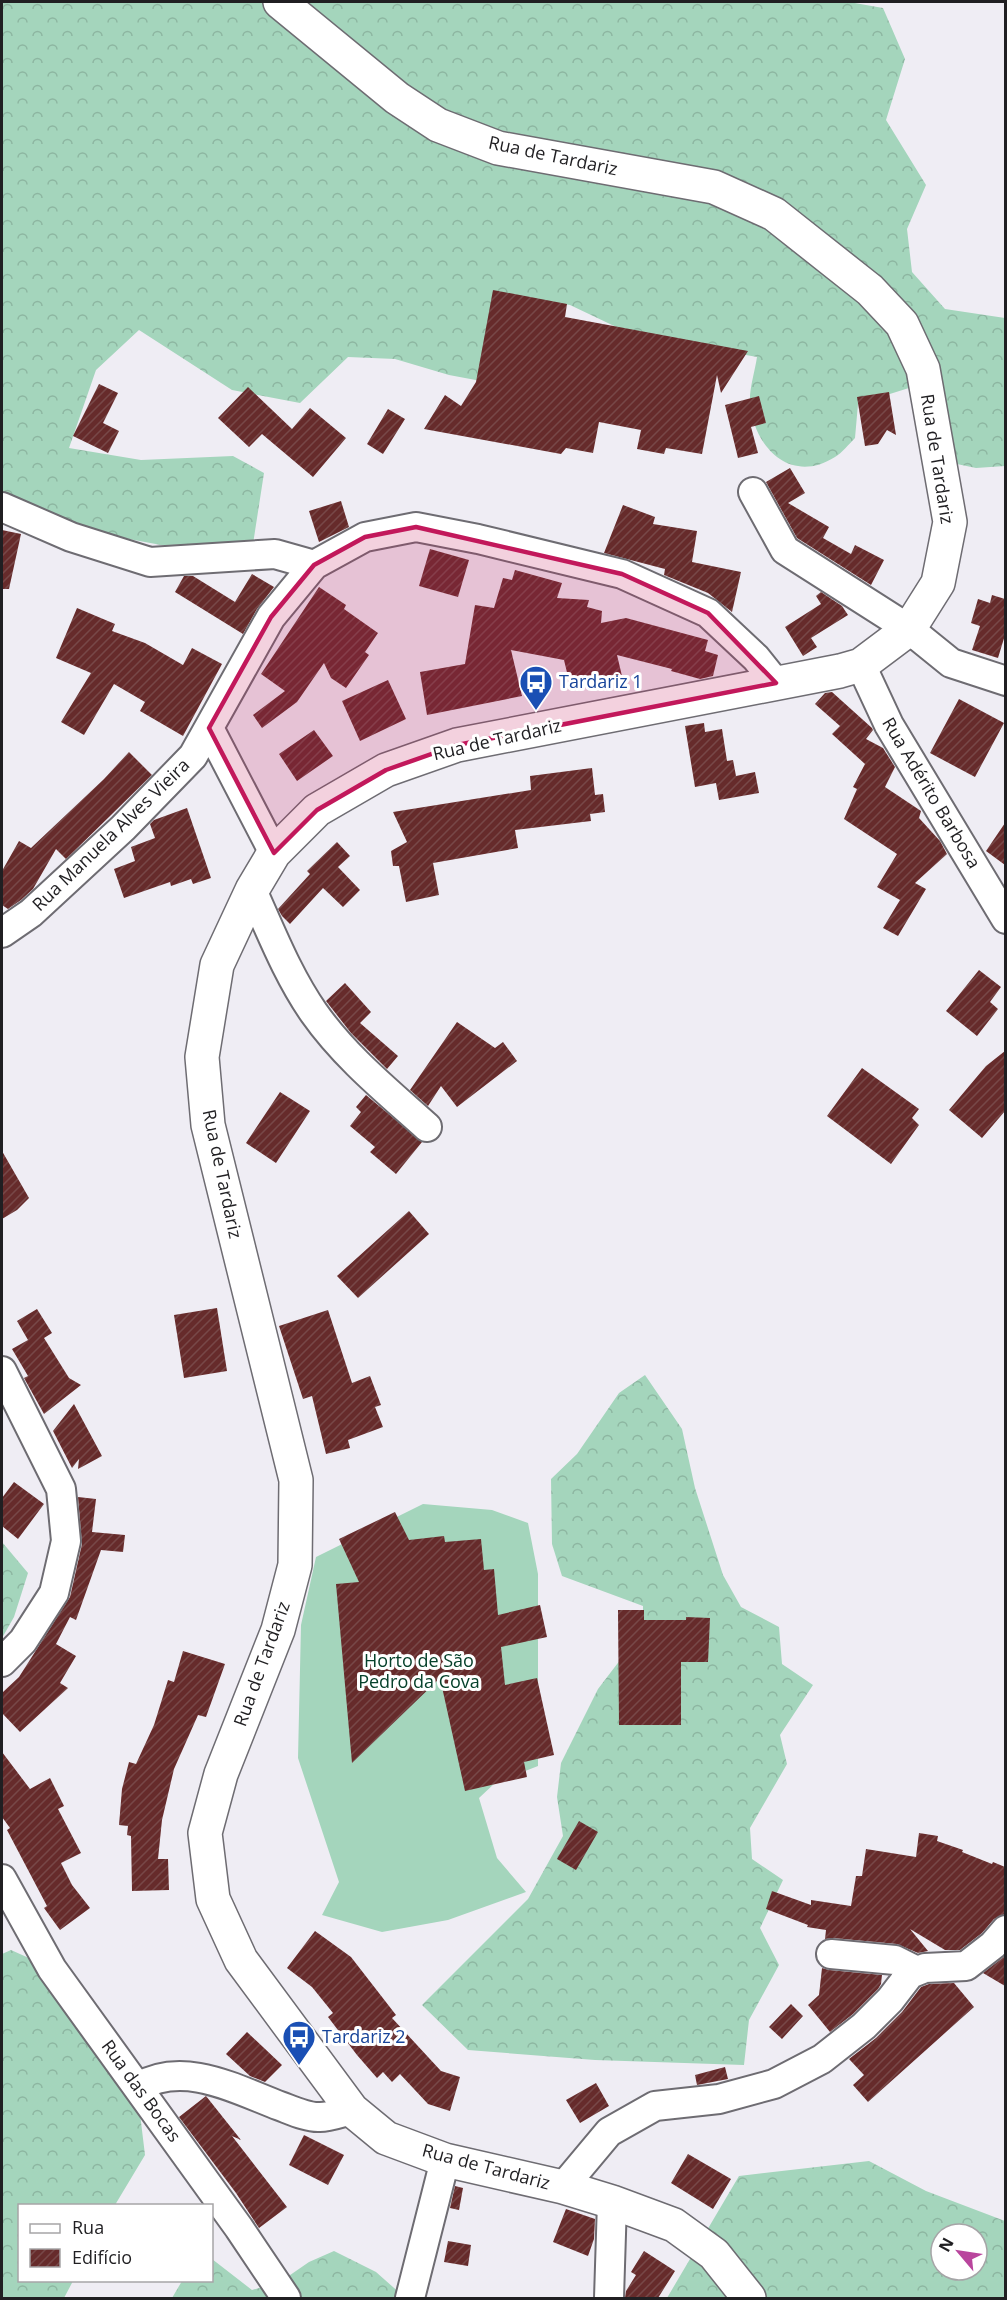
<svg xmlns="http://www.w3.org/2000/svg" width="1007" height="2300" viewBox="0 0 1007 2300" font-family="'Open Sans',sans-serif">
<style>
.forest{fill:url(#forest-crowns);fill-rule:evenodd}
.garden{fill:#a4d5bc}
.building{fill:url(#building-hatch)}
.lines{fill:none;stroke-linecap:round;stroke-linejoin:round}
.minor-casing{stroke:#6e6c72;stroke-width:32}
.major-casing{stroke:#6e6c72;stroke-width:36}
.minor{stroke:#fff;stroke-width:28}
.major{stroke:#fff;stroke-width:33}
.marked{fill:#c2185b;fill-opacity:0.2;stroke:#c2185b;stroke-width:4.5;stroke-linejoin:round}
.labels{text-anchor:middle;stroke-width:6;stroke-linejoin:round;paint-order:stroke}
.street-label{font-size:18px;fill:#201f22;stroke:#fff}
.transit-label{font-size:18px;fill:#164399;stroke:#fff;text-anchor:start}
.park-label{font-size:18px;fill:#06412b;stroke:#fff}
</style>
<defs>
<pattern id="forest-crowns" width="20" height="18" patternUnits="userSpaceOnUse" patternTransform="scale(1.5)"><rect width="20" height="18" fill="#a4d5bc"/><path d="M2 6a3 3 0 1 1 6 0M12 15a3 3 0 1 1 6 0" fill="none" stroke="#8db6a1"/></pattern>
<pattern id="building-hatch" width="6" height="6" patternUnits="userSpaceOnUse" patternTransform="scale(1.5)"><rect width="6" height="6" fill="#662b2b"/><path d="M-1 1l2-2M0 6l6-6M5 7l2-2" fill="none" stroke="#774848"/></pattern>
</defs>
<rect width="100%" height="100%" fill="#efedf4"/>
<path class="forest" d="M2,2h847l34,6 22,51 -19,61 40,65 -19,44 5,43 33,37 60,9v148l-29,2 -24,-5 -24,-81 -70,22 -3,34c-6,6 -13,15 -20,19 -44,28 -81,-9 -85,-54 -1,-14 5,-32 7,-46l-126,-23 -61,-29 -74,-12 -15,88 -32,-6 -54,-16 -47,-2 -48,46 -68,-13 -93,-60 -43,40 -27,78 72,12 92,-4 31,17 -11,71 -92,1 -75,-14 -84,-29z
M645,1375l37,54 13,59 28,87 18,32 38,20 3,37 31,21 -33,50 7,29 -37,64 2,31 31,21 -23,48 19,37 -30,55 -5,45 -149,-5 -127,-10 -46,-45 106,-106 35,-63 -6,-39 4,-34 37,-74 45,-59v-24l-81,-30 -10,-32 -1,-65 26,-25 42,-61z
M2,1542l26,31 -14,44 -12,21z
M11,1950l49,22 77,117 8,66 -30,50 -95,1v74l53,1 -9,17h-62v-344z
M869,2161l57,30 79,30v77h-338l72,-122zM941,2234h36v36h-36z
M334,2251l42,21 26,23 -2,3h-228l10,-17 30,-1v-21l40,31 28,-8 29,-20z"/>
<path class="garden" d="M423,1504l69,6 36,13 10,51v192l-43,17 -16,15 18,60 29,34 -78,28 -66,12 -60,-17 17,-33 -41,-124 3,-133 15,-68z"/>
<path class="building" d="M493,290l74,14 -2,13 183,34 -27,42 -4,-18 -15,79 -36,-6 -2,6 -27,-5 4,-19 -42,-8 -6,31 -27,-5 -5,6 -137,-25 21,-34 16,11 15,-24z
M99,384l19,9 -15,30 16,8 -11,22 -35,-17z
M248,387l44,42 18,-21 36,30 -33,39 -51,-43 -13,13 -31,-29z
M889,392l7,43 -9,-5 -9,14 -13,2 -8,-49z
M759,396l7,27 -15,4 7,26 -20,5 -13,-53z
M388,409l17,10 -22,35 -16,-10z
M790,468l15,25 -17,10 41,24 -6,11 28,16 4,-9 29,15 -13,25 -74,-47 -31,-56z
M341,501l8,26 -30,15 -10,-31z
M623,505l32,12 -2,7 44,7 -5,31 49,10 -9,40 -24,-19 -44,-18 1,-6 -61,-16z
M2,530l19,4 -12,55h-7z
M430,549l39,11 -11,37 -39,-11z
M515,570l47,13 -5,15 32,2 -2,7 15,4 -1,12 25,-5 82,22 -3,11 13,4 -5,21 -13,3 -29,-8 1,-2 -55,-14 5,21 -51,13 -7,-29 -53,-10 11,46 -95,19 -7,-43 45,-8 10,-59 19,3 9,-30 9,2z
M252,574l22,13 -17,22 -14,25 -68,-42 9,-16h9l42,26z
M319,587l27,18 -2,4 34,24 -13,19 4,3 -23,33 -15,-10 -7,-15 -27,39 -35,26 -9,-13 32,-24 -24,-17z
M821,592l21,14 6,9 -37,23 6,9 -14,9 -18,-29 36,-23 -5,-8z
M992,595l13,4v36l-7,23 -26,-8 8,-24 -9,-3 7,-24 12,4z
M77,608l38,16 -3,7 33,12 38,22 9,-17 30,16 -39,72 -43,-25 5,-9 -31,-18 -30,51 -23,-13 30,-49 -35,-15z
M388,680l18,39 -46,22 -18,-40z
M832,692l40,36 1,2 -7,9 17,9 12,19 -10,20 36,24 -2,7 21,23 7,13 -32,29 11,6 -28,47 -15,-8 17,-28 -23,-13 20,-33 -53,-35 13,-30 -4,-2 12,-23 -33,-30 8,-8 -25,-22 10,-11z
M959,699l45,24 -29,54 -45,-24z
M704,723l1,9 17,-3 5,32 6,-1 3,16 19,-4 4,21 -40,7 -3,-17 -21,4 -10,-61z
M314,730l19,26 -36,25 -18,-27z
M129,752l23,23 -86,84 -10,-10 -23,40 -12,11 -13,9 -6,-4v-34l17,-30 12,7 73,-69z
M592,768l3,27 8,-1 2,18 -15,2 1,7 -76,9 3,18 -85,15 6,32 -33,7 -7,-36h-6l-2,-15 16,-9 -14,-30 138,-22 -1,-14z
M187,808l24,70 -18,6 -2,-5 -20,7 -1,-4 -46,16 -10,-29 21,-8 -4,-14 24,-9 -5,-14 4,-4z
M1005,823v42l-19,-14z
M337,842l13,14 -12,11 22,23 -17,17 -20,-19 -33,36 -8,-8 -4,-7 32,-35 -3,-3z
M979,970l22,17 -11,15 8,7 -21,27 -31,-25z
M345,983l26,29 -11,11 38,33 -11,13 -36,-36 -25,-32z
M457,1022l38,26 8,-6 14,19 -60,46 -16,-21 -13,20 -18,-16z
M1005,1051v60l-23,27 -33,-28 37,-44z
M862,1068l57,41 -7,9 7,7 -28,39 -64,-48z
M280,1092l30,19 -34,52 -30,-20z
M366,1095l56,47 -26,32 -26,-22 5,-5 -25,-21 11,-14 -5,-5z
M2,1151l27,47 -12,12 -15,9z
M409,1211l20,23 -71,64 -21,-22z
M217,1308l10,63 -43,7 -10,-63z
M37,1309l15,24 -8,5 25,40 12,7 -37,29 -20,-36 4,-2 -16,-27 16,-9 -11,-19z
M328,1310l24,73 18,-7 11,29 -6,2 8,20 -35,13 2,8 -24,6 -14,-58 -9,3 -24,-73z
M74,1404l28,52 -24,13 1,-10 -7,9 -19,-37z
M14,1482l30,22 -26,35 -16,-13v-28z
M78,1497l18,2 -4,33 33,3 -2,17 -22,-2 -25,70 -6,-3 -14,27 20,12 -16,27 8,5 -48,44 -18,-19v-20l17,-16 51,-80 12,-53z
M395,1512l14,28 35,-4 1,6 36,-3 3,31 10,-1 4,46 42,-10 7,32 -46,10 4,38 32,-7 17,77 -30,7 3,15 -62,14 -25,-113 -88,85 -16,-179 23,-2 -20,-43z
M618,1610h26v10h42v-3l24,1 -2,44h-27v63h-62z
M183,1651l42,13 -19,53 -8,-2 -24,54 -12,51 -4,39h10l1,31 -37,1 -1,-55 -4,-1 1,-9 -9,-1 3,-36 7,-27 7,2 18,-39 14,-45 6,2z
M2,1752l28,37 20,-11 14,28 -6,3 23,44 -20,10 11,22 18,23 -30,22 -16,-22 3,-2 -40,-76 3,-2 -8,-11z
M579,1821l19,11 -22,38 -19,-11z
M919,1833l19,3 -1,5 26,9 -1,2 30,12 1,-2 12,5v47l-11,5 -12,14 -22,17h-15l-35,-21 18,22 -10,2 -21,-9 -64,-6 -8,1 1,-9 -19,-3 1,-2 -42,-16 6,-18 39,14v-5l40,6 5,-30h6l4,-27 50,8z
M315,1931l36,26 45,58 -4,3 49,53 19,6 -10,34 -22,-7 -28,-30 -8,8 -9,-10 -6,6 -20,-23 -29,-38 5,-4 -21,-26 -25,-19z
M1005,1956v30l-22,-13z
M822,1968l7,2 53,5 -1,9 -3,5 -25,25 -23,18 -22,-27 11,-10z
M954,1983l20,24 -106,95 -15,-17 11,-10 -15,-16 27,-21 26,-26 19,-25 8,-3z
M791,2004l12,12 -21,23 -13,-12z
M247,2032l35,33 -17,17 -15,-6 -24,-22z
M725,2067l3,12 -31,6 -2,-10z
M596,2083l13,23 -29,17 -14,-23z
M206,2096l35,44 -9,-4 55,71 -28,21 -23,-35 -57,-76z
M304,2135l40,20 -16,30 -39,-20z
M688,2154l43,25 -18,30 -42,-26z
M455,2186l8,2 -4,22 -9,-2z
M566,2209l29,10 -1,20 -6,17 -35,-14z
M448,2241l23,4 -3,21 -24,-4z
M644,2251l31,20 -17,27h-33l1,-7 10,-16 -5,-3z"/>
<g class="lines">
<defs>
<path id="minor" d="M753,492l32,58 124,79 42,34 55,18
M2,507l69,30 79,25 125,-8 39,11
M861,665l28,60 117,194
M209,728l65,125
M252,890c19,42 36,86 62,123 31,44 73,78 113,114
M2,933l29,-20 92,-85 70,-72 78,-139 43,-52 51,-28 51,-10 62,12 144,35 86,39 48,45 20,25
M2,1371l59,118 5,52 -12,52 -31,48 -21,21
M2,1879l50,90 187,259 47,70
M831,1954l64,6 22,11
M138,2087c46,-27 97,2 142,19 11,4 28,12 40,11 11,0 22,-5 32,-7
M563,2187l46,-55 46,-26 64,-7 55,-15 48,-25 42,-33 26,-26 20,-26 15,-6 41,-2 27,-21 13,-15
M410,2298l35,-138
M609,2298l3,-96"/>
<path id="major" d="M280,2l117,96 41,27 60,23 216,39 60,27 96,76 32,34 21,45 27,153 -12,61 -29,46 -48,36 -21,6 -383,74 -71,25 -69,40 -43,43 -22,37 -35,75 -15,92 6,68 88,355 -1,85 -17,65 -57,144 -16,59 8,66 28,61 111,150 34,28 59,22 118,27 49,15 62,23 40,29 35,44"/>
</defs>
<use href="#minor" class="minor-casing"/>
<use href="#major" class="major-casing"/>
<use href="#minor" class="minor"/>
<use href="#major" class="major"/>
</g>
<path class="marked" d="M416,527l206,47 86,39 68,70 -319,62 -71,25 -69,40 -43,43 -65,-125 62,-111 43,-52 51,-28z"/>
<defs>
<symbol id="bus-pin" viewBox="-11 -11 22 30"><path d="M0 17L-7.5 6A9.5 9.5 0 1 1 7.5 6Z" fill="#1a4fb4" stroke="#fff"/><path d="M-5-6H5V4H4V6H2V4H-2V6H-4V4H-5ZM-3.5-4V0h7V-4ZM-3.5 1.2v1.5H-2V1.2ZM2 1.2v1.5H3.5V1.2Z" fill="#fff"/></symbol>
</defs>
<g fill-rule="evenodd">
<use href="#bus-pin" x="517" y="663" width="38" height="52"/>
<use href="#bus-pin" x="280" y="2018" width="38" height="52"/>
</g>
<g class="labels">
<g class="street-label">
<text transform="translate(553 156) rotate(12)" y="6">Rua de Tardariz</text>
<text transform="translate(937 459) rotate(81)" y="6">Rua de Tardariz</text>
<text transform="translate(497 740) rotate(-13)" y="6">Rua de Tardariz</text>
<text transform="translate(931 793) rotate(59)" y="6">Rua Adérito Barbosa</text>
<text transform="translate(111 835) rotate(-44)" y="6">Rua Manuela Alves Vieira</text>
<text transform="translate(222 1174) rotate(78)" y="6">Rua de Tardariz</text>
<text transform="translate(262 1664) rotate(-70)" y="6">Rua de Tardariz</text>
<text transform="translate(141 2091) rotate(54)" y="6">Rua das Bocas</text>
<text transform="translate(486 2167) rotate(15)" y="6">Rua de Tardariz</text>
</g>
<g class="transit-label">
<text x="559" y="688">Tardariz 1</text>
<text x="322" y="2043">Tardariz 2</text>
</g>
<g class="park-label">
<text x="419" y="1667">Horto de São<tspan x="419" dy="21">Pedro da Cova</tspan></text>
</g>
</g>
<rect width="1007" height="2300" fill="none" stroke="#201f22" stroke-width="6"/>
<rect x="18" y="2204" width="195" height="78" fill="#ffffff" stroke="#a6a5a7" stroke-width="1.5"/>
<rect x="30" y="2224" width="30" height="9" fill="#ffffff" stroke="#a6a5a7" stroke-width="1.5"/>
<text x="72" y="2234" font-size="18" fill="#201f22">Rua</text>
<rect x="30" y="2249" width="30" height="18" fill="url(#building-hatch)" stroke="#a6a5a7" stroke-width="1.5"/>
<text x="72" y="2264" font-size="18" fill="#201f22">Edifício</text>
<g transform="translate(959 2252) rotate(299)"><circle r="28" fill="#ffffff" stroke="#a6a5a7" stroke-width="1.5"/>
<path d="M0-4.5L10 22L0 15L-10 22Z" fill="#b9459d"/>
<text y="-9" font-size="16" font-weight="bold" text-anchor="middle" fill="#201f22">N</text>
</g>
</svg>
